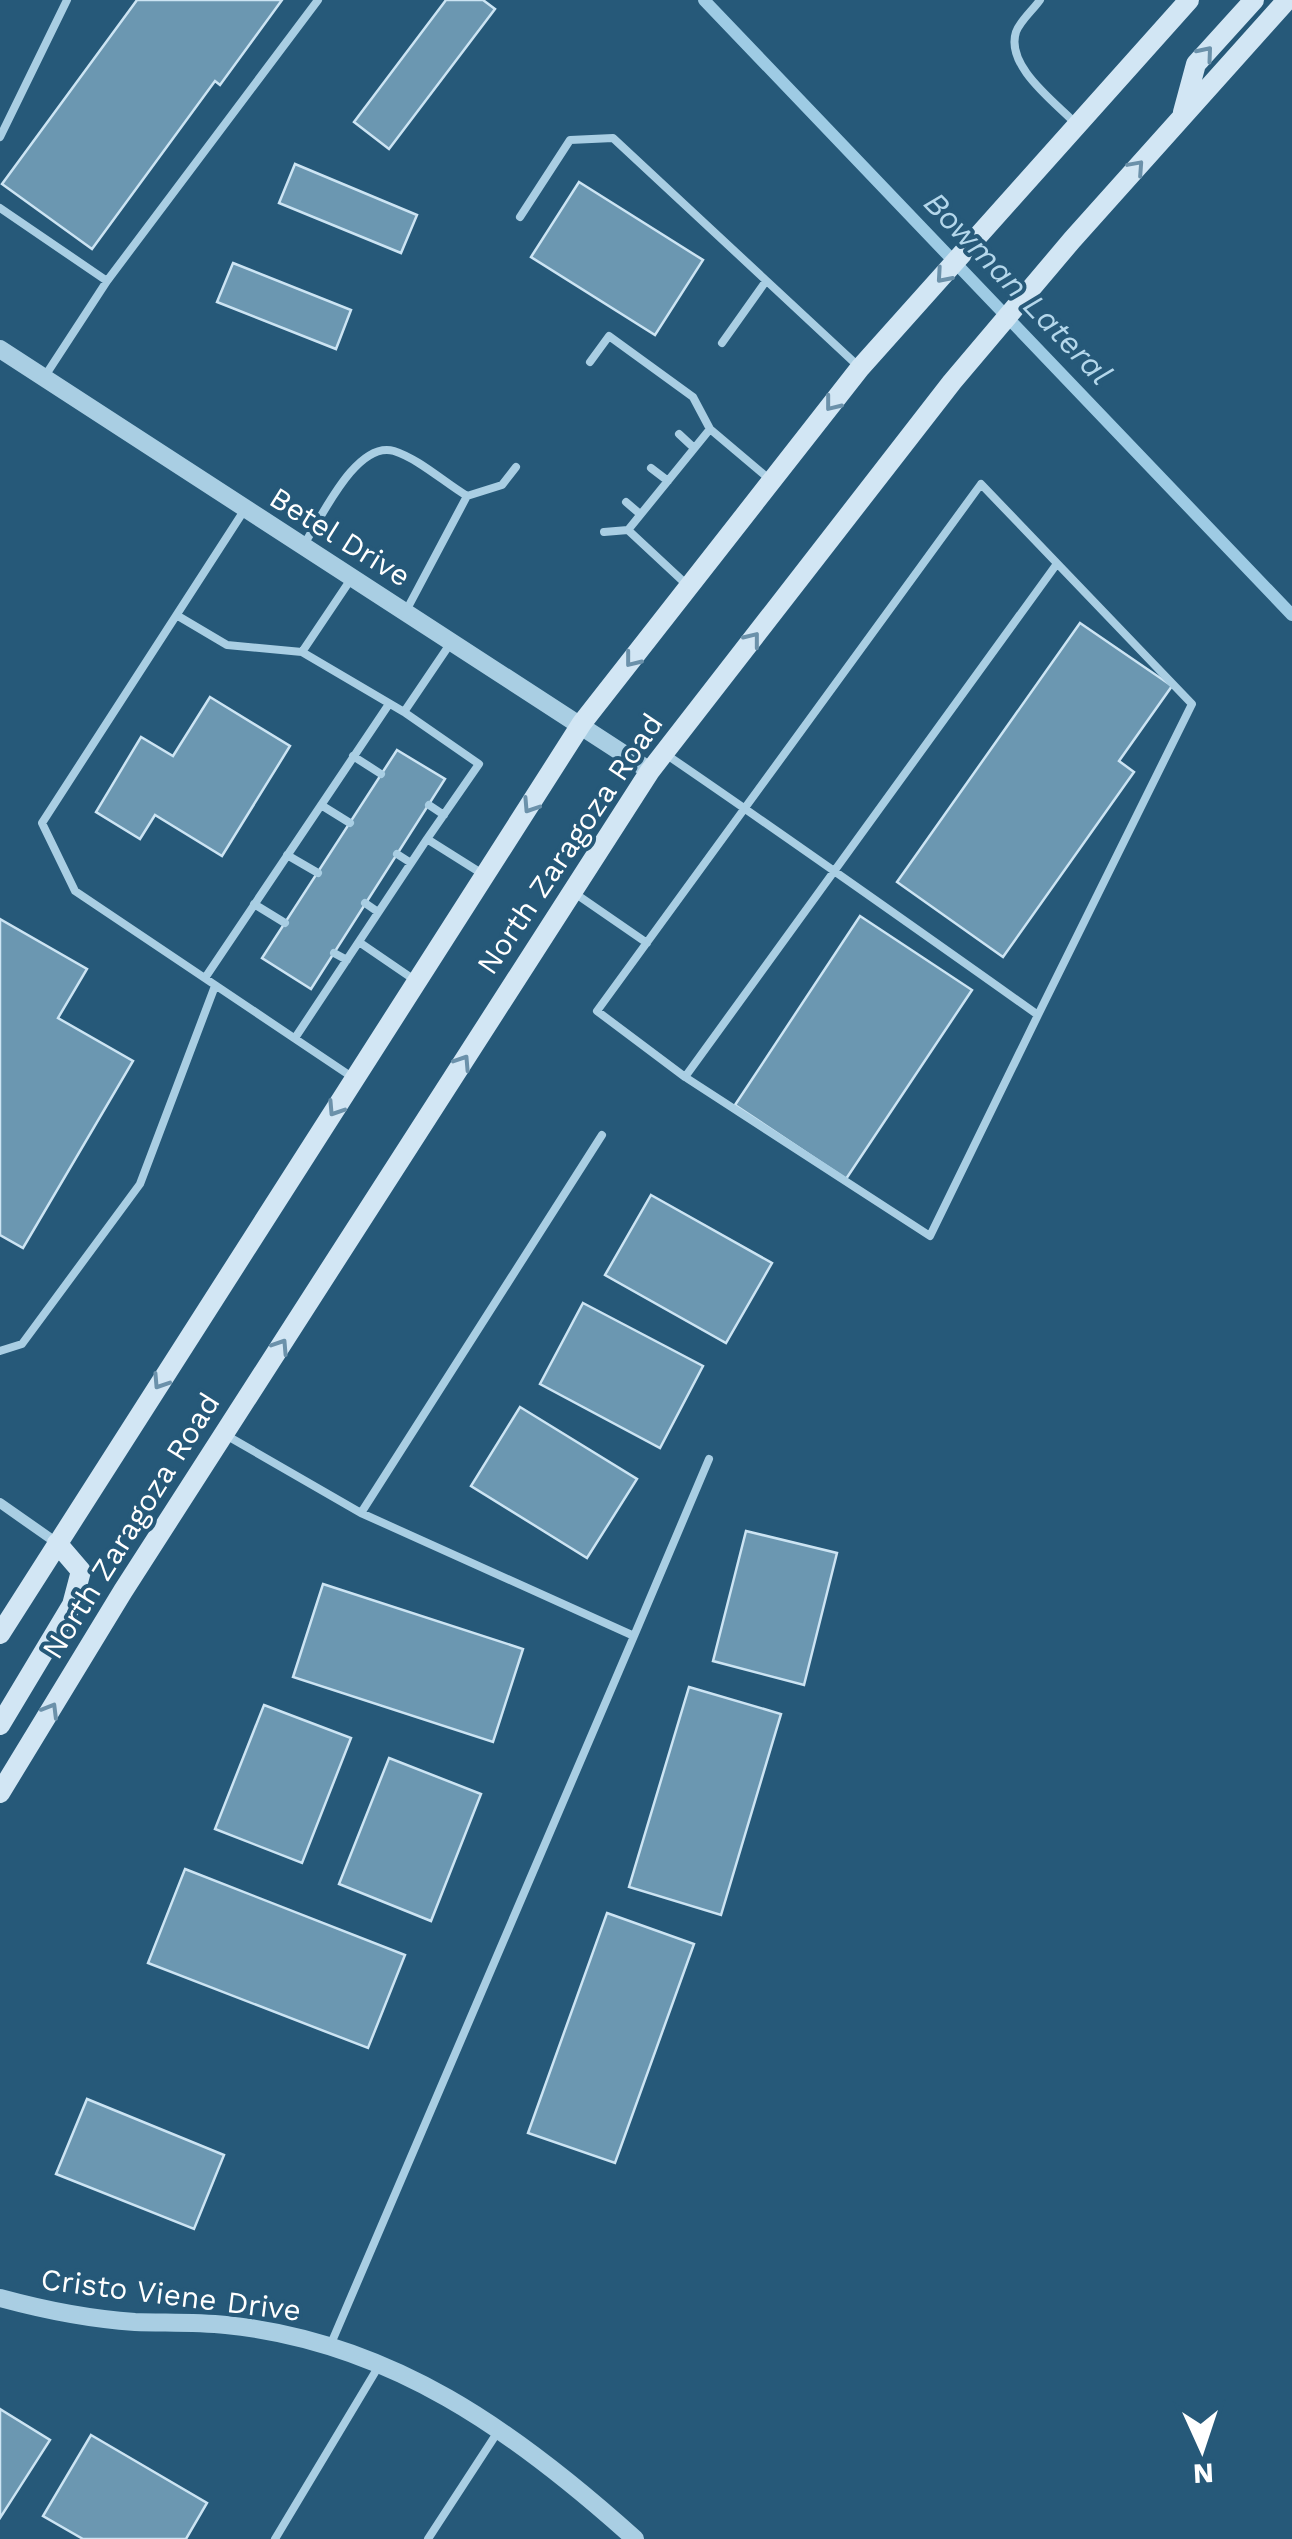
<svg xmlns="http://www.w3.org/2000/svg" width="1292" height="2539" viewBox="0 0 1292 2539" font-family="'Work Sans',sans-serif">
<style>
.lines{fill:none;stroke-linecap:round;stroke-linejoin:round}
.stream{stroke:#9ecbe4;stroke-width:12}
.building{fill:#6b97b1;stroke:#cce4f3;stroke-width:2.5}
.service{stroke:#a9cee3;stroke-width:8}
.minor{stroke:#a9cee3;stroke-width:10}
.tertiary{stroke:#a9cee3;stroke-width:18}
.secondary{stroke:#d2e6f4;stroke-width:20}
.oneway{stroke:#6b91aa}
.labels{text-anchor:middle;stroke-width:8;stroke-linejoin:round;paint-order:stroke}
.street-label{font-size:30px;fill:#fff;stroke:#265979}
.water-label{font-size:32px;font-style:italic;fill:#b4d7eb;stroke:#265979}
</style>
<rect width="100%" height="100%" fill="#265979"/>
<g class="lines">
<path class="stream" d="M704,0l588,615"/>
</g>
<path class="building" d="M137,0h145l-62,85 -5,-4 -123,168 -90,-65z
M446,0h37l12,9 -106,140 -35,-27z
M295,164l122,51 -16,38 -122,-50z
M579,182l124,78 -48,75 -124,-78z
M233,263l118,47 -15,39 -119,-47z
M1080,623l92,63 -53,75 15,11 -131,185 -106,-75z
M210,697l80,49 -68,110 -67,-41 -15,24 -44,-27 45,-75 32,19z
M397,750l48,29 -134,210 -49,-31z
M860,916l112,74 -126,189 -111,-74z
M0,919l87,50 -29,49 75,43 -110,187 -23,-13z
M651,1195l121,68 -46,80 -121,-68z
M583,1303l120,63 -43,82 -120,-64z
M520,1407l117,72 -50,79 -116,-72z
M746,1531l91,22 -33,132 -91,-24z
M323,1584l200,65 -30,93 -200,-65z
M689,1687l92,27 -60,201 -92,-28z
M264,1705l87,33 -49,125 -87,-34z
M389,1758l92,36 -50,127 -92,-37z
M185,1869l220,86 -37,93 -220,-85z
M607,1913l87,31 -79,219 -87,-30z
M87,2099l137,56 -30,74 -138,-55z
M0,2409l50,31 -50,78z
M91,2435l116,68 -21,36h-103l-40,-23z"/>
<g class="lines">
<path class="service" d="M1040,0c-7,10 -20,21 -24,32 -11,34 39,70 59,91
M0,137l67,-137
M0,208l107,73
M520,217l50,-77 43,-2 244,227
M722,343l44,-62
M590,362l19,-26 84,61 17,32
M45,376l62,-95 211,-281
M679,434l15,14
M651,468l17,13
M467,496l35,-11 14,-18
M626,502l14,12
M245,509l-203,314 33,68 280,188
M604,532l24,-2
M303,546c18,-27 53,-106 91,-95 25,8 51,32 73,45l-61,115
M686,584l-58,-54 82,-101 58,49
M178,616l49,29 75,7 102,60 46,-68
M302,652l49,-73
M404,712l75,52 -52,75
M664,753c126,86 250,174 374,262l154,-311 -211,-220 -384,527 88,66 371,-512
M353,756l28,18
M321,805l29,18
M429,805l15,10
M397,854l14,9
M287,855l31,18
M573,892l74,51
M365,903l13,9
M254,904l31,19
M359,942l57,39
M334,953l13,7
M205,978l184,-274
M295,1038l132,-199 54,34
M685,1077l245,159 108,-221
M0,1351l22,-7 118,-160 75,-198
M224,1434l137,79 273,123 -304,710
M361,1513l241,-378
M634,1636l75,-177
M275,2539l105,-175
M428,2539l71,-109"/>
<path class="minor" d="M0,1503l57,40"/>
<path class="tertiary" d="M0,349l650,422
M0,2298c44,12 89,21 135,24 30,1 61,0 91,3 165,17 289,106 409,214"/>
<path class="secondary" d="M1183,112l13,-48 58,-64
M0,1634l582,-911 278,-355 329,-368
M0,1725l72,-120 9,-34 -24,-28
M0,1793l123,-202 527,-820 302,-389 120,-142 215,-240"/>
</g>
<defs><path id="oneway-chevron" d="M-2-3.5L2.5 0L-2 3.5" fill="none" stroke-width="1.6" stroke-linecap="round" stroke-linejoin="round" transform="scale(2.5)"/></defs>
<g class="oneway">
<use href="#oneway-chevron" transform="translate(1206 53) rotate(-50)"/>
<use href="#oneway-chevron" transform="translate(1137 167) rotate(-48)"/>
<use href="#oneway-chevron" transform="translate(943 276) rotate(131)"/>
<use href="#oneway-chevron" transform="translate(832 404) rotate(128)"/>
<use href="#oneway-chevron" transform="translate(753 639) rotate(-52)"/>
<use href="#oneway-chevron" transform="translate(632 660) rotate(128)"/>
<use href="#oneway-chevron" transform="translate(530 806) rotate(123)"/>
<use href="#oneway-chevron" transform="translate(463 1062) rotate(-57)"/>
<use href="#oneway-chevron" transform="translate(335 1109) rotate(123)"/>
<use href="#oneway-chevron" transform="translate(281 1346) rotate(-57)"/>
<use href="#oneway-chevron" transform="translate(160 1382) rotate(123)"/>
<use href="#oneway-chevron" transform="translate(51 1710) rotate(-59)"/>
</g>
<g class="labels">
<g class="street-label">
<text transform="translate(340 537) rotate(32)" y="10">Betel Drive</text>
<text transform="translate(570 844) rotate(-56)" y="10">North Zaragoza Road</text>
<text transform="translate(131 1526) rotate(-58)" y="10">North Zaragoza Road</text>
<text transform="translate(171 2295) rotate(7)" y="10">Cristo Viene Drive</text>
</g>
<g class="water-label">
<text transform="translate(1018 288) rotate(46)" y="11">Bowman Lateral</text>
</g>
</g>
<g transform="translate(1202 2449) rotate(177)" stroke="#265979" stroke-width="8" paint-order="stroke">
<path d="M0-8L18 38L0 25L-18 38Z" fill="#ffffff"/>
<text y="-15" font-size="28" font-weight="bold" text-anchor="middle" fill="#ffffff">N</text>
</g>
</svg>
